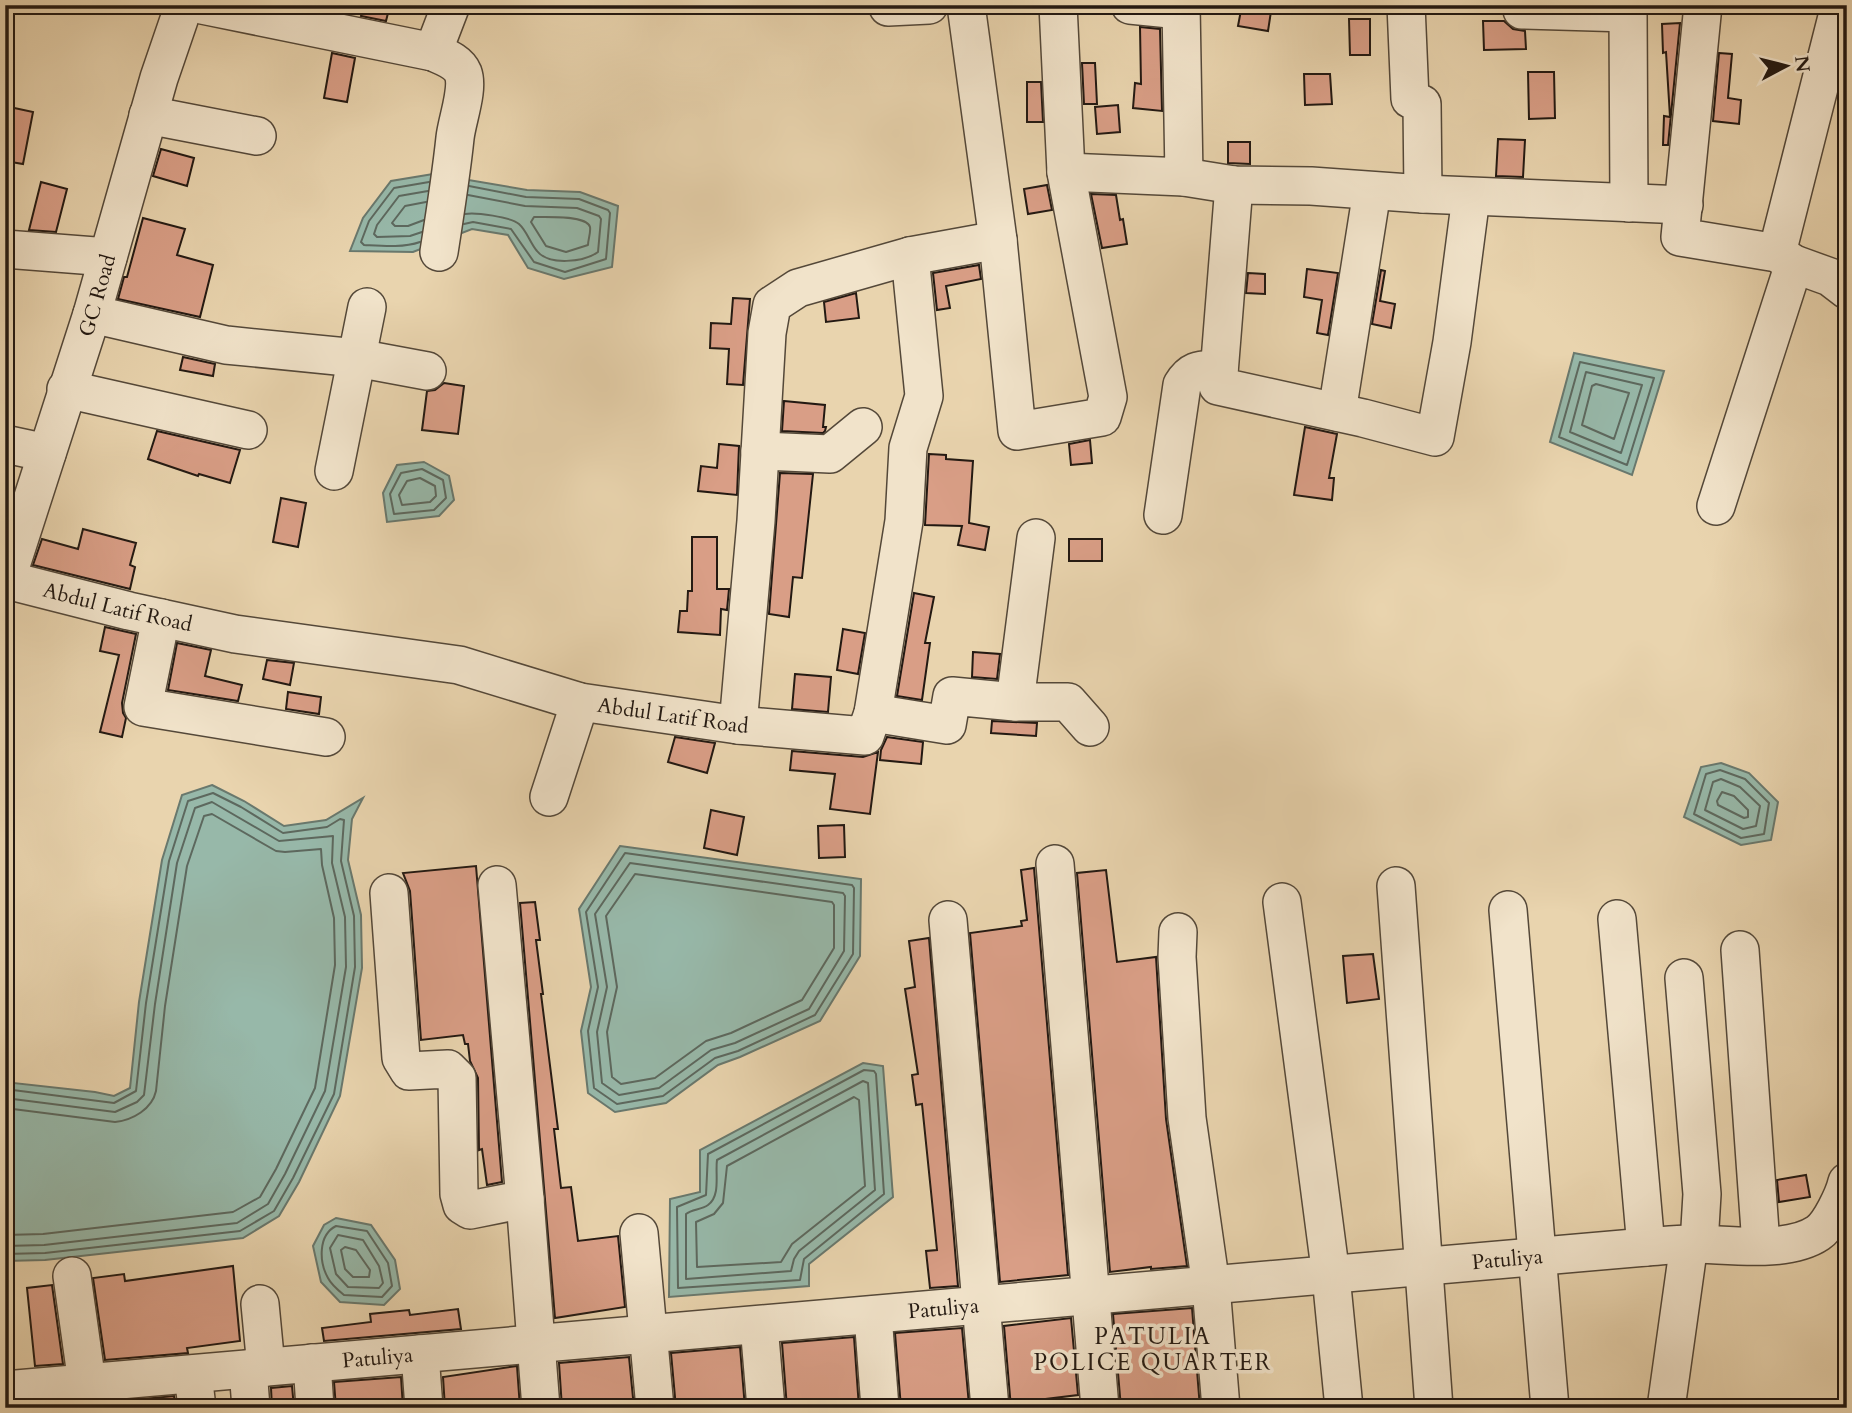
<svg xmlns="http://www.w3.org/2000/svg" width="1852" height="1413" viewBox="0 0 1852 1413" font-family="Cardo,serif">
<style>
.water{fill:#97b8a9;stroke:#69786d;stroke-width:2}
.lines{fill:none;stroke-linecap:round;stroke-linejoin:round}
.shore{stroke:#5d685e;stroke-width:2}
.building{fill:#d99e86;stroke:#231912;stroke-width:2}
.minor-casing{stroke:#544839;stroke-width:40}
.minor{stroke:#f1e3ca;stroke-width:37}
.labels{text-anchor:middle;stroke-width:7;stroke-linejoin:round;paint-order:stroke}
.street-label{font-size:21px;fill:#231912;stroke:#f1e3ca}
.neighbourhood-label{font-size:23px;letter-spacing:2px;fill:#231912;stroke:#f1e3ca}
</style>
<rect width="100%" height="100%" fill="#e9d4ae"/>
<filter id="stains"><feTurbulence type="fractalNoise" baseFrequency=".00286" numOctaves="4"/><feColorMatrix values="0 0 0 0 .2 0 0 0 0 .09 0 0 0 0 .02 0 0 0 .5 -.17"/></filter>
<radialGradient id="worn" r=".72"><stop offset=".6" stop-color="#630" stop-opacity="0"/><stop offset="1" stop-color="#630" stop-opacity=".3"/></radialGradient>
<path class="water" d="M433,174l94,16 53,2 38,14 -6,61 -48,12 -36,-11 -20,-33 -36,-6 -59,23 -63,-1 13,-33 28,-37z
M1574,353l90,18 -32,104 -82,-33z
M424,462l25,14 5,24 -15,16 -52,6 -4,-29 14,-28z
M1721,763l28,10 29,29 -7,38 -30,5 -57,-28 17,-50z
M212,785l32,16 40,25 42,-6 37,-22 -11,21 -4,41 13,55 1,53 -22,128 -41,86 -20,34 -36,22 -198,22 -40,1v-179l90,10 19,4 16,-8 9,-86 23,-142 20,-65z
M620,846l241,33 -1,77 -40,65 -80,36 -22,8 -52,38 -51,9 -27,-19 -7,-62 10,-44 -12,-78z
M863,1063l20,3 10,131 -84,67v22l-140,11 1,-98 30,-7v-42z
M336,1218l35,7 24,35 5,29 -16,16 -44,-3 -19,-20 -8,-36 11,-21z"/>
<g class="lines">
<path class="shore" d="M465,214c10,-2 46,3 54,10 8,7 11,19 18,27 12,15 47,11 61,1l3,-33 -2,-3 -22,-8 -52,-2 -57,-11
M534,217c11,0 53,-2 56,10 1,5 -2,13 -2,18l-22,7 -20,-6 -15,-24z
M424,220l-16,6h-13l-3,-3 13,-17 21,-4
M464,224l9,-2 38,7 23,33 31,10 41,-13 4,-46 -2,-3 -29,-11 -53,-2 -57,-11
M422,232l-12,4 -33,1 -3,-3 3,-9 22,-29 29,-5
M420,242c-17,6 -38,4 -56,3l-3,-3 8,-21 25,-33 35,-6
M1580,362l74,16 -27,87 -68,-28z
M1586,372l56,13 -21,68 -51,-21z
M1596,384l33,9 -15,46 -32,-14 10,-39z
M422,469l21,11 3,18 -12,12 -40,4 -4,-20 11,-21z
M420,478l15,8 1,10 -6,6 -28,3 -3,-10 8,-14z
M1720,770l25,9 24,24 -5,31 -23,4 -47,-24 12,-40z
M1721,779l19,8 20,19 -4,20 -13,3 -38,-19 8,-28z
M1722,792l12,4 14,14v7l-4,1 -26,-13 -1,-4z
M625,853l227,32 2,3 -1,66 -38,61 -77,36 -23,7 -52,38 -46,8 -23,-16 -6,-57 10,-44 -12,-75z
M630,863l213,30 2,3 -1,55 -35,58 -74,34 -24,7 -52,38 -40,7 -17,-12 -5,-51 10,-45 -12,-73z
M635,874l197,28 2,3v43l-32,52 -71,33 -25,8 -51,37 -34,6 -9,-7 -5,-45 10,-45 -11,-71z
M864,1070l10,1 2,3 8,120 -80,65 -4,21 -122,8 -1,-81 29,-12 2,-41z
M863,1081l5,2 7,107 -76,61 -5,8 -3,12 -105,8v-65c6,-5 15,-4 22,-9 13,-9 7,-32 9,-45z
M5,1089l109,14 22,-12 10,-88 23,-142 19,-60 25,-8 28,14 42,26 44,-6 13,-8 4,1 -3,41 13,55 1,51 -21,127 -41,84 -19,33 -34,20 -195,22 -40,1
M854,1097l5,3 6,86 -73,58 -11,18 -84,5 -1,-45 18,-8 9,-11 4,-37z
M5,1098l110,14 22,-10 7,-7 11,-91 22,-141 18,-55 17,-6 67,39 54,-5 -1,27 13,54 1,50 -21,124 -40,83 -17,30 -31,19 -193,22 -39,1
M5,1108l110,14c18,-2 37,-13 41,-31l9,-85 22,-140 17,-50 8,-2 64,37 9,1 36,-3 1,16 12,53 1,47 -20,123 -39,81 -16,28 -27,15 -190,22 -38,1
M336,1226l31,5 21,32 4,23 -10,11 -38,-2c-5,-4 -13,-11 -16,-17 -9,-16 -10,-43 8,-52z
M338,1235l25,5 16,26 4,17 -4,5 -31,-1 -12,-13 -6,-26z
M345,1247l11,3 14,20 -1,7h-16l-8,-8 -4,-19z"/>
</g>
<path class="building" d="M364,5h26l-4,16 -25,-5z
M1242,5h30l-4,26 -30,-5z
M1349,19h21v36h-20z
M1483,21h21l9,8 12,2 1,18 -42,1z
M1680,23l-12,122h-5l1,-29 6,1 -4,-65 -3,1 -1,-29z
M1140,27l20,2 2,82 -29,-3 2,-25 6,1z
M332,53l23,5 -8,44 -23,-4z
M1719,53l13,1 -4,44 13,2 -2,24 -26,-3z
M1082,63h13l2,41h-13z
M1528,72h26l1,46 -26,1z
M1304,74h26l2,30 -27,1z
M1027,82h14l2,40h-16z
M1118,105l2,27 -23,2 -2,-27z
M5,106l28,6 -10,52 -18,-3z
M1498,139l27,1 -2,37 -27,-1z
M1228,142h22v22l-22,-1z
M161,149l33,9 -7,28 -34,-10z
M41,182l26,7 -11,43 -27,-2z
M1047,185l5,25 -24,4 -4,-25z
M1091,194l25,1 4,25 3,-1 4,25 -25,4z
M143,218l42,11 -8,26 36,10 -13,52 -82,-18 6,-22h3z
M979,265l2,14 -35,7 4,22 -13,2 -4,-37z
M1307,269l31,4 -10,62 -11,-2 5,-33 -18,-3z
M1381,270l4,1 -5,30 15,3 -4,24 -19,-4z
M1248,273l17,1v20l-19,-1z
M856,293l3,25 -33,4 -2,-20z
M733,298l17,1 -7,86 -16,-1 2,-35 -19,-1 1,-25 20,1z
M183,357l32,7 -2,12 -33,-6z
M444,383l20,3 -6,48 -36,-4 5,-39 8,-1z
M784,401l41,4 -2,22h3l-1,4 -2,2 -41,-2z
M1305,427l32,7 -8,44h5l-2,22 -38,-5z
M157,431l83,19 -10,33 -31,-9 -1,2 -50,-17z
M1090,440l2,23 -21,2 -2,-21z
M719,444l20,2 -2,49 -39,-4 3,-25 16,2z
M929,454l17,1v4l27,2 -4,62 20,4 -4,23 -27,-5 4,-19 -37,-1z
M780,473l33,1 -11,104 -9,-1 -4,40 -20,-3z
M281,498l25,5 -8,44 -25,-5z
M83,529l53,14 -6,22 5,2 -5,22 -97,-24 9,-26 36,10z
M692,537h25v52h12l-2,21 -6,-1 -1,26 -42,-3 2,-21h7l1,-20h4z
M1069,539h33v22h-33z
M914,593l20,4 -9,46h5l-8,57 -25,-4z
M105,627l31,7 -14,69 1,10 3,5 -4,19 -22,-5 19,-77 -19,-4z
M843,629l22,4 -7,41 -21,-4z
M177,643l34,7 -6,26 37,9 -4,16 -70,-11z
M973,652l27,2 -3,25 -25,-2z
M267,660l27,3 -4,22 -27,-6z
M795,674l36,3 -3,35 -36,-3z
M288,692l33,5 -2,17 -33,-5z
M992,721l45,2 -1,13 -45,-3z
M675,737l40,6 -8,30 -39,-11z
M887,737l36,5 -2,22 -41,-4 1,-10z
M792,751l71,6 15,-5 -8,62 -40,-5 5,-35 -45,-4z
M711,810l33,7 -7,38 -33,-7z
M844,825l1,32 -26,1 -1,-32z
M476,866l26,316 -15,3 -5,-36 -3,1 -1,-72 -8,-17 -2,-17h-3l-2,-9 -42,5 -11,-149 -7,-18z
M1034,868l34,407 -68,7 -30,-349 52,-7 -1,-5 6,-1 -6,-50z
M1106,870l11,92 39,-5 10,162 21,147 -36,3v-2l-41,5 -33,-399z
M535,902l5,38h-4l7,54h-2l17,135h-4l7,59 10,-1 7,54 40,-5 7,71 -70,11 -35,-415z
M929,938l29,348 -28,2 -4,-37 11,-1 -15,-146 -6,1 -4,-30 6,-1 -13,-85 10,-2 -6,-46z
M1373,954l6,45 -32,4 -4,-47z
M1806,1175l4,22 -31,5 -2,-22z
M233,1266l7,75 -53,7 1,5 -83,7 -12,-82 31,-4 1,7z
M52,1285l11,79 -28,2 -8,-78z
M1192,1308l8,100h-79l-8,-94z
M458,1309l3,20 -137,12 -2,-13 49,-6 -1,-8 39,-4 1,5z
M1071,1318l7,77 -50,6 1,4 -18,3 -7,-82z
M962,1328l7,77 -21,3h-11l-1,-2 -35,2 -6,-75z
M854,1337l5,71h-72l-5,-65z
M740,1347l5,61h-69l-5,-55z
M629,1357l5,51h-72l-3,-45z
M517,1366l3,42h-75l-2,-31z
M401,1377l2,31h-67l-2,-26z
M292,1386l2,22h-22l-1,-20z
M174,1396l2,12h-133l46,-4z"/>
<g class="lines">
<defs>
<g id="minor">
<path d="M202,5l231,47c11,5 25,9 30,21 6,16 -6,47 -8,65 -4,38 -10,76 -16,114"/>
<path d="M888,5v2l41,-2"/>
<path d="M966,5l32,235 19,191 85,-14 6,-20 -42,-225 -8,-167"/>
<path d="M1130,5l50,5"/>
<path d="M1406,5l4,94 12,5 1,90"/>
<path d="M1521,5l1,5 106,3 1,190"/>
<path d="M1703,5l-23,232 97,16 17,11 36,13 17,13"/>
<path d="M433,52l18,-47"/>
<path d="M148,115l109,21"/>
<path d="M1066,172l118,5 -3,-172"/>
<path d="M1184,177l50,8 77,1 112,8 261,11"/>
<path d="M1234,185l-16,201 145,32 72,19 17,-95 19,-145"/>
<path d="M5,249l103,8"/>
<path d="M1777,253l63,-248"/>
<path d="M92,314l134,31 131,13 70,13"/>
<path d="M66,389l182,41"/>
<path d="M1337,412l35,-221"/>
<path d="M5,444l42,9"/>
<path d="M760,451l70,3 33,-27"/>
<path d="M334,471l33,-164"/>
<path d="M1716,506l78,-242"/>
<path d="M1163,515l19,-130c10,-17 19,-15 37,-16"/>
<path id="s1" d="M7,580l122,31 106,23 224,31 121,37 158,23 127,11 8,-23 31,-192 4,-73 16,-52 -14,-140"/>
<path id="s2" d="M5,584l87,-270 67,-236 25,-73"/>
<path d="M161,618l-18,89 183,30"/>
<path d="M1015,702l21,-164"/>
<path d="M873,713l74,12 5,-29 63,6h53l22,25"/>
<path d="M738,725l18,-204 11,-188 5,-28 26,-17 112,-32 88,-16"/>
<path d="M549,797l31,-95"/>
<path d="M1055,864l45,544"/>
<path d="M497,885l28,314 16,209"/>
<path d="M1396,886l38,522"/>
<path d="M389,893l12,165 8,13 39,-2 9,9 2,116 3,11 8,5 55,-11"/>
<path d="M1282,902l49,374 13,132"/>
<path d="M1508,910l42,498"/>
<path d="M1617,919l29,328"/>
<path d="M948,920l42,488"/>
<path d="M1178,932l-1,25 10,161 24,168 10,122"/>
<path d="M1740,950l21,295"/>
<path d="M1684,978l18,216 -3,50"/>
<path d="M639,1233l16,175"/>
<path d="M72,1276l15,107"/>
<path d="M260,1304l6,63"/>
<path d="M873,1315l7,93"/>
<path d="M759,1325l7,83"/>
<path d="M420,1354l4,54"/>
<path d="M312,1363l3,45"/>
<path d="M248,1369l3,39"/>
<path d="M193,1374l4,34"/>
<path id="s3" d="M5,1390l1641,-143c15,-1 29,-3 44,-3 36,0 97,10 128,-11 12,-8 26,-38 29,-51"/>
<path d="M1666,1408l23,-164"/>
</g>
</defs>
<use href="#minor" class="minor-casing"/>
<use href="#minor" class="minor"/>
</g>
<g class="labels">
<g class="street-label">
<text dy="7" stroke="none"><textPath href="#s2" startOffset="303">GC Road</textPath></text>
<text dy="7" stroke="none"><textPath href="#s1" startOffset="114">Abdul Latif Road</textPath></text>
<text dy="7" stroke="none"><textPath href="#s1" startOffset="681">Abdul Latif Road</textPath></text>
<text dy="7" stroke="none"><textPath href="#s3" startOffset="1508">Patuliya</textPath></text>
<text dy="7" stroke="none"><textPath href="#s3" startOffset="942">Patuliya</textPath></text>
<text dy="7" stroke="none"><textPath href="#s3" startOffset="374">Patuliya</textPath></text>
</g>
<g class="neighbourhood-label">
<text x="1153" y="1344">PATULIA<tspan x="1153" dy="26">POLICE QUARTER</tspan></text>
</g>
</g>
<rect width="1852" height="1413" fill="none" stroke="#e9d4ae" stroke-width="28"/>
<rect x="7" y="7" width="1838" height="1399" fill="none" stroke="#231912" stroke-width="3.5"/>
<rect x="14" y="14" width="1824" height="1385" fill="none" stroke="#231912" stroke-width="2"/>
<g transform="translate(1786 66) rotate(83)" stroke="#f1e3ca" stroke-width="5" paint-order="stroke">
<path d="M0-5L12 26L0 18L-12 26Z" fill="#231912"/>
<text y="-10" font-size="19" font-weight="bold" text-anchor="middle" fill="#231912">N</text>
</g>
<rect width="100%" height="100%" filter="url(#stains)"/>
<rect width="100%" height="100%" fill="url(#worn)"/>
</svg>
